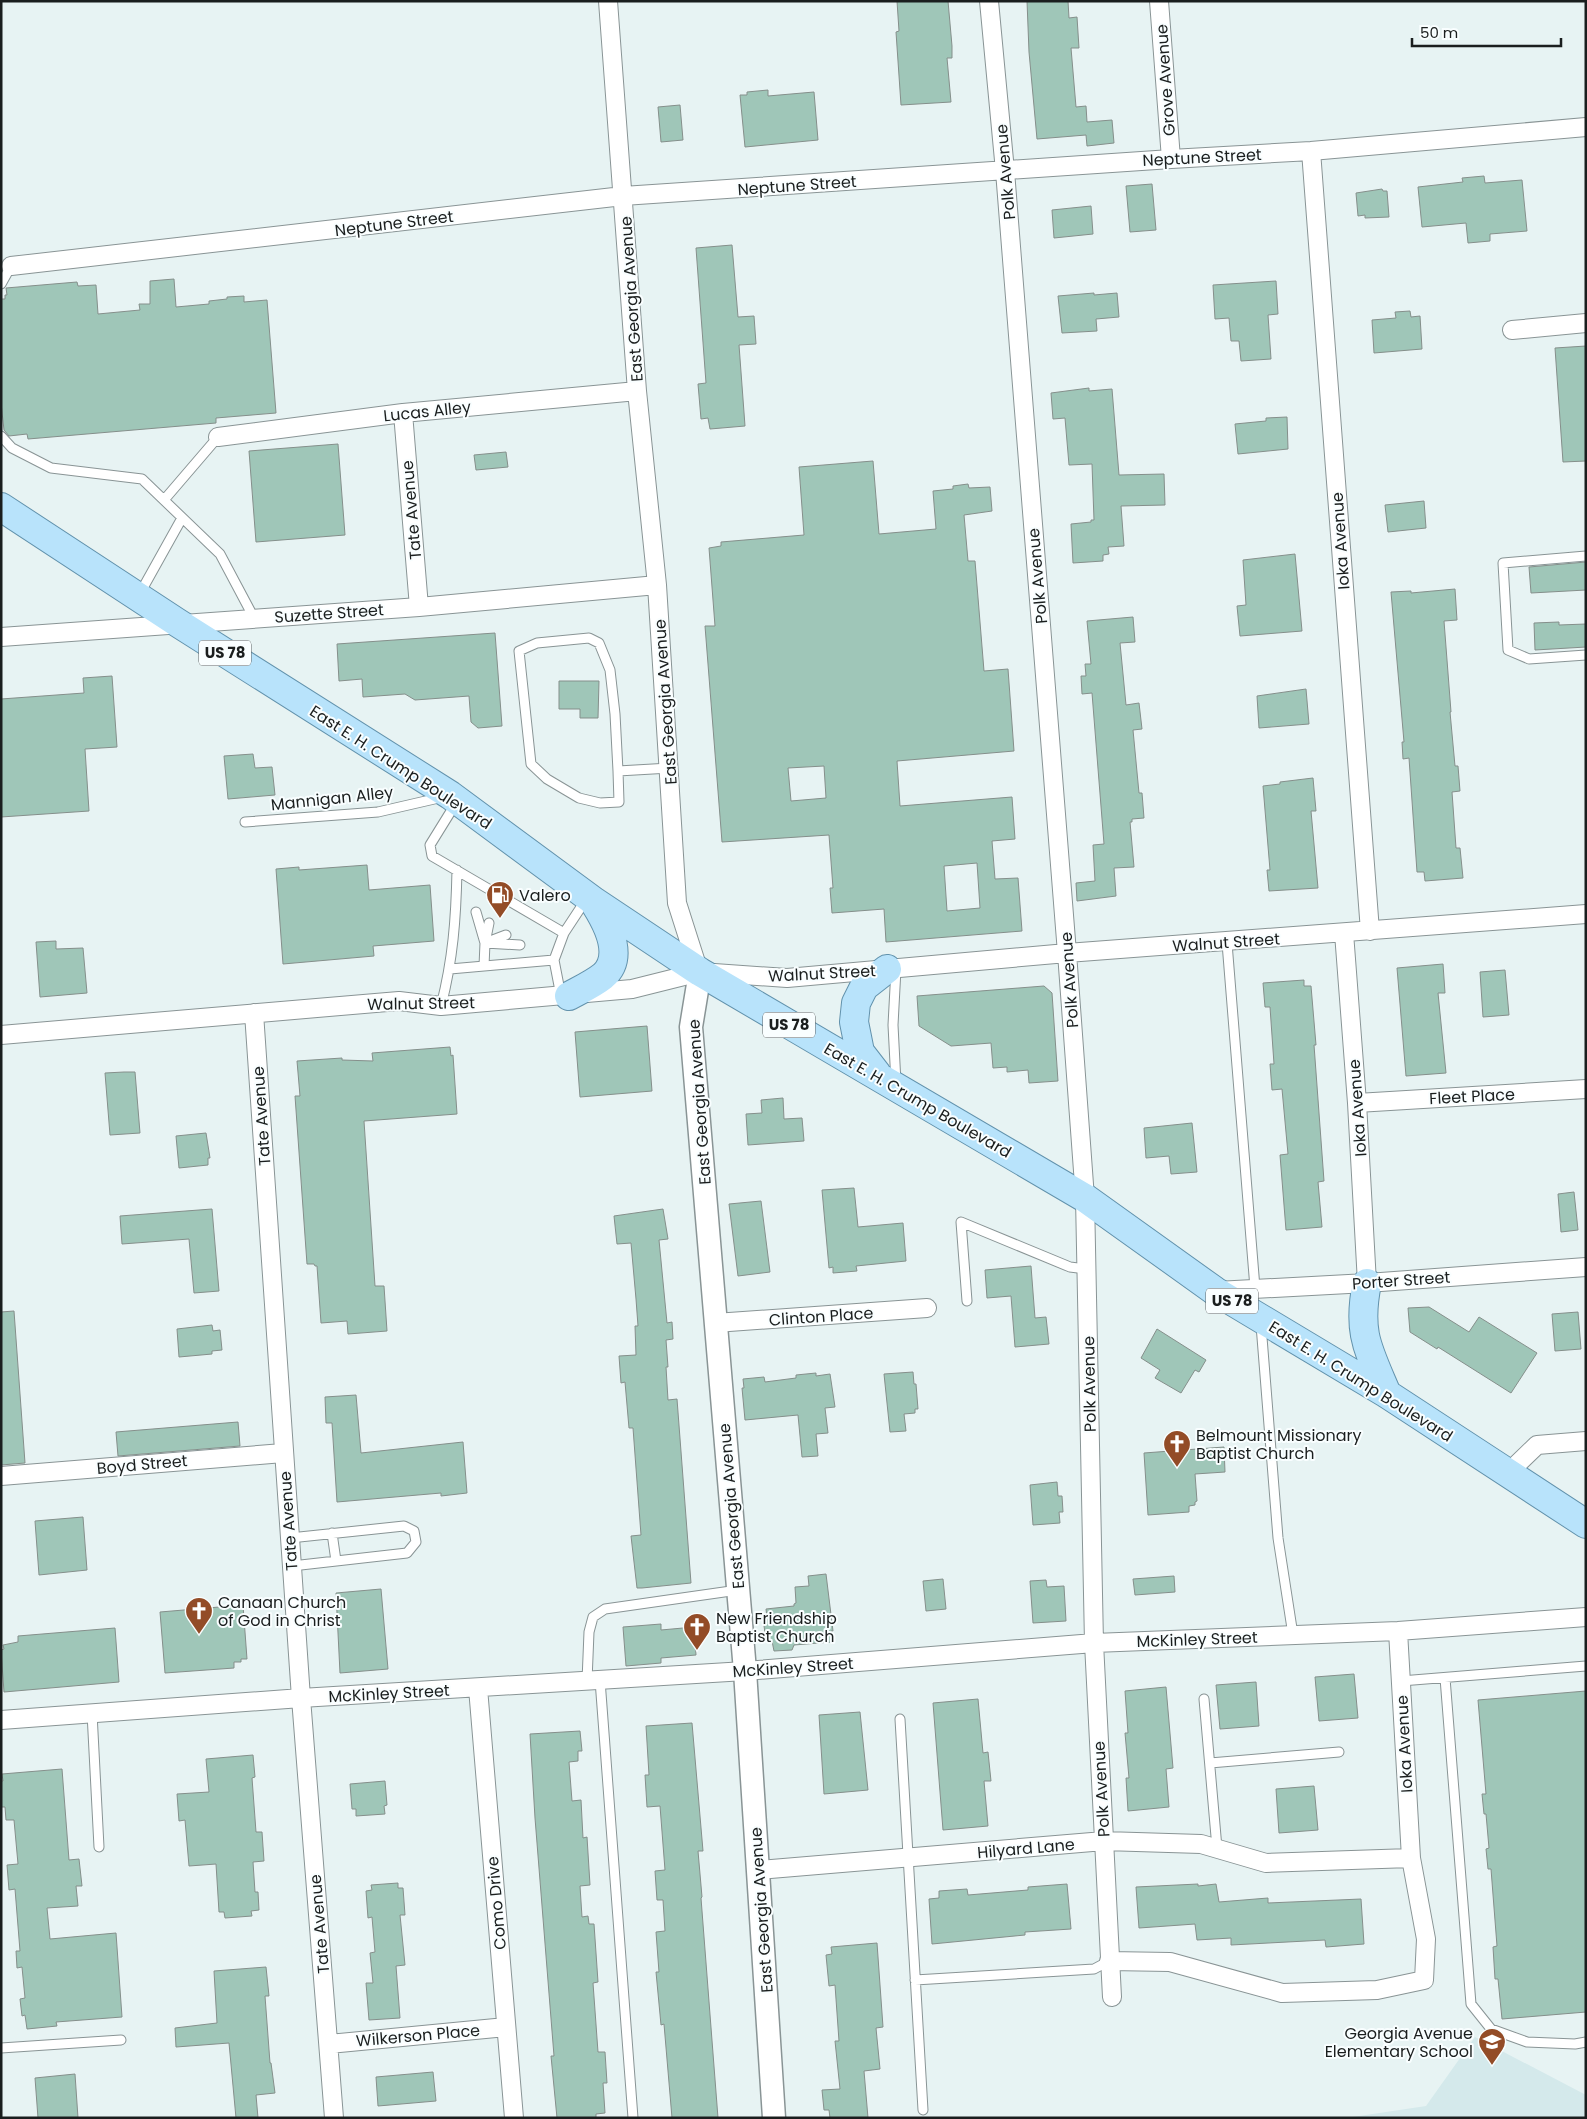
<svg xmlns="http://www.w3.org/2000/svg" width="1587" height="2119" viewBox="0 0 1587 2119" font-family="Poppins,sans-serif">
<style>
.built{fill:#d4e9eb}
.building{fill:#9fc6b8;stroke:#858f8b;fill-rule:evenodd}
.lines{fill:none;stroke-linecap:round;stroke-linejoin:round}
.service-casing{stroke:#899495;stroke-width:11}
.minor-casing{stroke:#899495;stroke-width:20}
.tertiary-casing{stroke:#899495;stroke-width:25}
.primary-casing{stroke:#6292ac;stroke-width:30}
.service{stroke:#fff;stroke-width:9}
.minor{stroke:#fff;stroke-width:18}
.tertiary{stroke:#fff;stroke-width:22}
.primary{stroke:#b8e3fb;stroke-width:28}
.labels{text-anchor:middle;stroke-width:4;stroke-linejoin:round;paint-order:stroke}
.shield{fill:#f9feff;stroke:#5d6162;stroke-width:1}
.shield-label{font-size:15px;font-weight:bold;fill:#1a1e1e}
.street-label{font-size:16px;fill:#1a1e1e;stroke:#f9feff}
.poi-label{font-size:16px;fill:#1a1e1e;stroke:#f9feff;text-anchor:start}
</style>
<rect width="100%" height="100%" fill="#e7f3f3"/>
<path class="built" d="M1475,2037l111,58v23h-240l80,-12z"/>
<path class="building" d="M897,1h51l4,45v12h-5l4,44 -50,3 -5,-73 3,-1z
M1027,1h41l1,17 8,-1 2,31h-8l5,59 10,-1 1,16 25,-2 2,23 -27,3 -1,-11 -49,4 -8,-87z
M768,90v6l46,-4 4,48 -73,7 -5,-52h7v-3z
M680,105l3,35 -22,2 -3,-35z
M1484,176l1,7 37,-3 5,51 -37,3v7l-22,2 -2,-20 -44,4 -4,-40 45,-5 -1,-4z
M1152,184l4,46 -26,2 -4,-46z
M1382,189l1,2h4l2,26 -24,1v-3l-7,1 -2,-23z
M1091,206l2,28 -39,4 -2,-28z
M732,245l6,72 16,-1 2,28 -17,1 6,81 -35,3 -2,-11 -7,1 -3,-35 8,-1 -10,-135z
M174,279l2,28 33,-3v-3l18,-2v-2l17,-1v6l23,-2 9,113 -60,5v5l-188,16 -1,-5 -18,2 -5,-6 -3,-27v-104h4v-4h2l-1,-7 71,-6 1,4 18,-1 2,29 42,-4 -1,-6h11v-23z
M1276,281l2,33 -10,1 3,44 -30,2 -2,-20h-8l-2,-23 -14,1 -2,-34z
M1094,293v2l23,-2 2,24 -23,2 1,12 -35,2 -4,-37z
M1410,311l1,6 9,-1 2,33 -48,4 -2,-33 24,-2 -1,-6z
M1586,346v115l-23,1 -8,-114z
M1089,388v3l23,-2 7,86 45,-1 1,31 -44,1 3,40 -16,1 1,7 -6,1v6l-30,2 -2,-39 20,-2v-2h3l-2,-56 -23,1 -4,-47 -12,1 -2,-26z
M1287,417l1,32 -50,5 -3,-30 31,-3v-3z
M338,444l7,91 -89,7 -7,-91z
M506,452l2,15 -32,3 -2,-15z
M873,461l6,73 57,-5 -3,-38 20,-2v-3l15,-2 1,4 21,-1 2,24 -28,4 4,46h7l9,110 24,-2 6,82 -117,10 3,45 112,-9 3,42 -23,2 3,38 23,-1 4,53 -136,11 -2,-33 -52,4 -2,-25h3l-4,-53 -107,7 -17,-216h10l-6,-78 12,-2v-4l83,-7 -5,-68zM824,766l2,32 -35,3 -3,-33zM977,863l3,45 -33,3 -3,-45z
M1424,501l2,27 -38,4 -3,-27z
M1295,554l7,77 -62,5 -3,-30 9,-1 -3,-45z
M1586,562v28l-55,3 -2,-26z
M1455,589l2,31 -13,1 7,91h-1l5,54h3l2,25 -8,1 4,56h4l3,30 -38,3 -1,-9h-7l-8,-114 -6,1 -1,-17h2l-13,-150 20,-1v2z
M1133,617l2,25 -15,1 6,62 13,-2 3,26 -9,1 6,63h3l2,25 -12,1v3h-2l4,45 -20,1 2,28 -39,5 -1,-18 19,-2 -2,-36 11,-1 -12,-151 -10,1 -1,-18h5l-1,-12h6l-4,-43z
M1559,622v3l27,-1v23l-51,3 -1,-27z
M495,633l7,93 -24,2 -7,-6 -2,-26 -54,4 -10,-6 -42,3 -1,-18 -23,2 -2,-37z
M112,676l5,71 -32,2 4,62 -88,6v-118l83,-6 -1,-15z
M559,681h40l-1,37h-18v-9h-21z
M1306,689l3,35 -50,4 -2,-32z
M253,754l2,14 17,-1 3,28 -47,4 -4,-43z
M1313,778l3,33h-5l7,77 -49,3 -2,-21h3l-7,-84 17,-2v-2z
M367,865l2,25 61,-5 4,56 -61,5 1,10 -91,8 -7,-95 23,-2v3z
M56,941v8l27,-1 4,45 -47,4 -4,-55z
M1443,964l2,29h-7l8,80 -40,3 -9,-108z
M1505,970l4,45 -26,2 -3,-45z
M1304,980v6h7l5,59h-2l10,136 -6,1 4,45 -36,3 -6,-75 8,-1 -6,-65 -10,1 -2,-26h4l-4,-57h-5l-2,-24z
M1044,986l8,7 6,88 -29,2 -1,-13 -21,2v-5l-14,1 -2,-25 -40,3 -32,-20 -2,-30z
M647,1026l5,65 -72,6 -5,-65z
M450,1047l1,9 2,-1 4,59 -93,7 11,165h9l3,45 -39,3 -1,-13 -26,2 -4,-57h-2l-1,-2h-7l-12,-168h5l-3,-35 45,-3v2l31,1 -1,-8z
M124,1072h11l5,61 -30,2 -5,-62z
M783,1098l1,21 18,-1 2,23 -56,4 -2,-31 16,-1 -1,-13z
M1192,1123l5,49 -26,2 -2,-18 -23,2 -2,-30z
M206,1133l4,25h-2v7l-29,3 -3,-32z
M854,1188l4,39 45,-4 3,38 -50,5 1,5 -24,2v-6l-4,1 -7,-78z
M1574,1192l4,38 -17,2 -3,-38z
M761,1201l9,71 -32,4 -9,-72z
M212,1209l7,82 -25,2 -5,-54 -67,5 -2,-28z
M663,1209l5,30 -9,1 8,83 5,-1 1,17 -7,1 2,27h-2l2,33 9,-1 14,184 -49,5h-5l-6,-52 10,-1 -8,-107h-4l-4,-46 -4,1 -2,-27 17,-1 -1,-29h3l-2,-27 -5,-56 -14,1 -3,-28z
M1031,1266l4,52 11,-1 3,27 -34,3 -4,-51 -24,2 -2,-28z
M1429,1307l40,25 10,-15 58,36 -26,40 -73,-46 -1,2 -27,-17 -2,-24z
M14,1311l11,152 -24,2v-153z
M1578,1312l3,37 -26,2 -3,-37z
M212,1325l1,6 7,-1 2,20 -10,1v3l-33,3 -2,-28z
M1157,1329l49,31 -7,12 -4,-2 -14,23 -26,-15 5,-8 -19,-12z
M913,1372l1,12h2l2,25h-3v4l-11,1 2,17 -16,1 -6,-58z
M816,1373v3l14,-2 5,33 -10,1 3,25 -12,1 2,22 -16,1 -4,-42 -53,5 -3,-32h2l-1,-9 21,-2 1,5 31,-4v-3z
M356,1395l5,58 102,-11 4,51 -26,3v-3l-104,9 -5,-79h-6l-1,-26z
M238,1422l2,24 -122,10 -2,-24z
M1224,1447l1,25 -30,2 2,27 -2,1v3l-6,1v6l-41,3 -4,-62z
M1057,1482l1,14h4l1,16h-4l1,11 -27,2 -3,-40z
M83,1517l4,53 -48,5 -4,-54z
M826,1574l7,57h-2v11l-37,3 -2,5 -18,1 -2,-10h-6l-3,-23h4l-1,-9 28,-3v-2l2,-1 -1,-16 14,-1 -1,-10z
M1174,1576l1,16 -40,3 -2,-16z
M943,1579l3,30 -20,2 -3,-30z
M1046,1580l1,7 17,-1 2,35 -33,2 -3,-42z
M381,1589l7,80 -48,4 -4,-80z
M243,1605l4,54h-6v3h-7v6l-69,5 -5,-61z
M661,1624v6l33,-3 2,28 -35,3v5l-35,3 -3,-39z
M115,1628l4,54 -115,10 -3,-42 3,-1 -1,-4 15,-3v-6z
M1354,1674l4,44 -39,3 -4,-44z
M1256,1682l3,44 -39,3 -4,-44z
M1166,1687l7,81 -7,1 3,38 -41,4 -2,-33h3l-4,-45h3l-3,-42z
M1586,1691v321l-84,7 -4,-40h-3l-2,-32 4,-1 -6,-77h-3l-2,-20 3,-1 -3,-34h-2l-2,-20h4l-8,-94z
M978,1699l5,54 5,-1 3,29h-7l4,45 -45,4 -10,-127z
M860,1712l8,78 -44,4 -5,-79z
M692,1723l11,128h-5l4,46 -1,1 17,220h-46l-8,-94 -3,1 -5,-53h3l-3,-40 9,-1 -2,-31h-6l-2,-29 10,-1 -5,-64 -13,1 -2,-32h4l-3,-49z
M580,1731l2,20h-4v10l-9,1 3,39 9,-1 2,38 4,-1 3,48 -10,1 2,31 6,-1 1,8h5l4,58 -5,1 5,69h7l2,31h-4l2,30 -9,1v4h-39l-6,-62h3l-19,-238 -5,-84z
M253,1755l2,22 -3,1 4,54h6l2,29 -11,1 2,30h3l1,18 -8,1 1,5 -27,2 -1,-6h-5l-3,-48 -27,2 -4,-46 -6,1 -2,-27 32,-2 -3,-33z
M62,1769l7,91 10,-1 3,27h-6l2,20 -31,2 3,31 66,-6 6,84 -66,5 1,4 -30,3 -2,-14 -3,1 -2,-17 5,-1 -3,-31 -5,1 -1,-17h4l-5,-62 -6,1 -2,-25 11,-1 -4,-44h-8l-1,-13h-4v-26h2l-1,-7z
M385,1781l2,24 -3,1 1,8 -29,2v-7h-4l-2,-25z
M1314,1786l4,44 -39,3 -3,-44z
M398,1883v5h5l2,27h-5l5,50 -9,1 4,52 -31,2 -3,-37h7l-3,-30 5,-1 -3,-35 -4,1 -2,-27 6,-1 -1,-5z
M1067,1884l4,45 -46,3v3l-93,9 -3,-45 10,-1v-7l28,-2 1,6 60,-5v-3z
M1198,1884v2l18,-2 3,18 49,-4v5l93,-4 3,45 -38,3 -1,-7 -94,5v-7l-34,2 -2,-16 -56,4 -3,-41z
M877,1943l6,84 -7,1 4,41 -16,2 4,47h-38l-1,-8h-5l-2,-20 18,-1 -5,-48h4l-4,-56 -6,1 -3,-31 6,-1 -1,-7z
M266,1967l3,29h-4l5,67h1l4,30 -19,2 2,23h-22l-7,-75 -53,4 -1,-19 42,-5 -3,-52z
M433,2072l3,29 -58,5 -2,-29z
M75,2074l3,44h-40l-3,-40z"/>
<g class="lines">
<defs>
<path id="service" d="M1,284l10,-18
M1,436l11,12 39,20 91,11 78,75 34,64
M164,500l54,-63
M1586,556l-83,7 5,87 21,9 57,-4
M139,595l43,-77
M618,771l-3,-57 -5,-44 -11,-27 -10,-5 -52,5 -18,8 12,113 16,15 32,19 21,5 19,-1 -1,-31 52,-3
M456,803l-26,42 2,11 132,77
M245,822l133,-10 65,-15
M476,912l9,31 4,-20
M506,935l-21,8 35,2
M1227,943l28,345
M484,966l1,-23
M450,969l104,-9
M896,969l-3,56 3,58
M561,996l-7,-36 10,-27 23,-35
M441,1006c12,-47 15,-87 16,-136
M967,1301l-6,-79 109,45 16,2
M1261,1325l17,213 15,97
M332,1533l4,28
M290,1538l114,-12 10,5 2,11 -9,11 -115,13
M1445,1678l26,326 20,25 36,13 48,2 11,-2
M600,1680l33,438
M587,1681l2,-49 4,-15 12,-8 133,-19
M1401,1681l185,-15
M1204,1699l13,149
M92,1713l7,134
M900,1719l23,391
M1210,1763l129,-11
M915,1980l179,-11 15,-8
M1,2048l120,-8"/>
<path id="minor" d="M608,1l29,390 20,194 20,318 22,69
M989,1l16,170 62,782 18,245 9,445 18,354
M1159,1l12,158
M1311,151l59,780
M11,266l612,-70 548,-37 140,-8 275,-24
M1512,330l74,-7
M403,413l16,194
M218,437l185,-24 234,-22
M1,637l418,-30 238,-22
M1344,933l13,170 10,180
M254,1013l47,685 33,420
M1,1035l398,-34 42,5 191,-17 68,-17 87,6 280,-25 519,-39
M1357,1103l229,-14
M1216,1291l151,-8 219,-16
M715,1323l212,-15
M1508,1473l29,-28 49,-4
M1,1476l282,-23
M478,1688l36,430
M1,1720l300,-22 444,-27 349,-28 304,-12 188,-14
M758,1870l346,-29 97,3 65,19 145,-5
M1109,1961l61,1 112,31 95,-3 47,-10 2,-41 -15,-81 -13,-227
M329,2044l177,-17"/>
<path id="tertiary" d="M700,972l-9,55 54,644 29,447"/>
<path id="primary" d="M1,507l177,116 272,172 145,107 105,70 385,226 130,93 172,103 199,130
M569,996c11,-6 24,-12 34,-20 22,-19 4,-53 -8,-72
M877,1074l-17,-22 -6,-30 2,-19 8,-16 23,-18
M1367,1283c-10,50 1,66 20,111"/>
</defs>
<use href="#service" class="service-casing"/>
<use href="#minor" class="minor-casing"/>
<use href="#tertiary" class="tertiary-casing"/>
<use href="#primary" class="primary-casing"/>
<use href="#service" class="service"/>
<use href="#minor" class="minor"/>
<use href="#tertiary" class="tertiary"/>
<use href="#primary" class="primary"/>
</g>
<defs>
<symbol id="fuel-pin" viewBox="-11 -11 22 30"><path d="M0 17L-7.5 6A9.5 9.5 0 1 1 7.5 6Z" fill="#934c27" stroke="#f9feff"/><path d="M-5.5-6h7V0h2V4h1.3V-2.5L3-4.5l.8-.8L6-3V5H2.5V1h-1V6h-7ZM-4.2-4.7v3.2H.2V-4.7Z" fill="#fff"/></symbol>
<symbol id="church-pin" viewBox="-11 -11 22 30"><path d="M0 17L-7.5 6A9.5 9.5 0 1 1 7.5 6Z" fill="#934c27" stroke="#f9feff"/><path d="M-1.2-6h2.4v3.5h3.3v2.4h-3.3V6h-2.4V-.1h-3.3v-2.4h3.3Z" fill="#fff"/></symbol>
<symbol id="school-pin" viewBox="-11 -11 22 30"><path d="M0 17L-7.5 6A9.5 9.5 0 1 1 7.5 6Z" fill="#934c27" stroke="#f9feff"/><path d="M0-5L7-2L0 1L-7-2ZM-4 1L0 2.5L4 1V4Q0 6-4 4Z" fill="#fff"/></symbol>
</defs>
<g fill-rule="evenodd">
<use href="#fuel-pin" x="484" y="879" width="32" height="43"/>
<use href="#church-pin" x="1161" y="1428" width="32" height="43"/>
<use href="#church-pin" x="183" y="1595" width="32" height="43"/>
<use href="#church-pin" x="681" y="1611" width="32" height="43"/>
<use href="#school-pin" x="1476" y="2026" width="32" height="43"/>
</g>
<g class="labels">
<g class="shield">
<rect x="199" y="640.5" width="52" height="25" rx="4"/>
<rect x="763" y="1012.5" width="52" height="25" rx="4"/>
<rect x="1206" y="1288.5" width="52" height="25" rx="4"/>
</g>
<g class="shield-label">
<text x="225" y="658">US 78</text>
<text x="789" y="1030">US 78</text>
<text x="1232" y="1306">US 78</text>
</g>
<g class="street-label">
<text transform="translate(1165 80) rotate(-94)" y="6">Grove Avenue</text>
<text transform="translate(1202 157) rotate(-3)" y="6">Neptune Street</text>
<text transform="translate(1005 172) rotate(-95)" y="6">Polk Avenue</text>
<text transform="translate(797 185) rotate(-4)" y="6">Neptune Street</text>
<text transform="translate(394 223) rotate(-7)" y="6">Neptune Street</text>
<text transform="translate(631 299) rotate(-94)" y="6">East Georgia Avenue</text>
<text transform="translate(427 411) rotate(-6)" y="6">Lucas Alley</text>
<text transform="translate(411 510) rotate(-95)" y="6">Tate Avenue</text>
<text transform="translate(1340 541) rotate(-94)" y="6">Ioka Avenue</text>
<text transform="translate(1037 576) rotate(-95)" y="6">Polk Avenue</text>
<text transform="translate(329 613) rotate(-4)" y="6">Suzette Street</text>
<text transform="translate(665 702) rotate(-94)" y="6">East Georgia Avenue</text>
<text transform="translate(401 767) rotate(33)" y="6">East E. H. Crump Boulevard</text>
<text transform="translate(332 798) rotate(-6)" y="6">Mannigan Alley</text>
<text transform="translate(1226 942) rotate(-4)" y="6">Walnut Street</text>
<text transform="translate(822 973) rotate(-3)" y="6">Walnut Street</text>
<text transform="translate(1069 980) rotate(-94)" y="6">Polk Avenue</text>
<text transform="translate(421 1003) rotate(-1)" y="6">Walnut Street</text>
<text transform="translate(1472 1096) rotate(-3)" y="6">Fleet Place</text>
<text transform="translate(918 1100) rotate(30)" y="6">East E. H. Crump Boulevard</text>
<text transform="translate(699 1102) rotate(-94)" y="6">East Georgia Avenue</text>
<text transform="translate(1357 1108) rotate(-94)" y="6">Ioka Avenue</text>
<text transform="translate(261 1116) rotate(-94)" y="6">Tate Avenue</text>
<text transform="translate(1401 1280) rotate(-4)" y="6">Porter Street</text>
<text transform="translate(821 1316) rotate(-4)" y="6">Clinton Place</text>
<text transform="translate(1361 1381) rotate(32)" y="6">East E. H. Crump Boulevard</text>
<text transform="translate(1089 1384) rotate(-91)" y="6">Polk Avenue</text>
<text transform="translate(142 1464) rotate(-5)" y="6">Boyd Street</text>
<text transform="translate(731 1506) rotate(-95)" y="6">East Georgia Avenue</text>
<text transform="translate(288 1521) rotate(-94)" y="6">Tate Avenue</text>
<text transform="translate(1197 1639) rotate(-2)" y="6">McKinley Street</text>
<text transform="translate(793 1667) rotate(-4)" y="6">McKinley Street</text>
<text transform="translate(389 1693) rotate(-3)" y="6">McKinley Street</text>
<text transform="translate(1404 1744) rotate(-93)" y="6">Ioka Avenue</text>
<text transform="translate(1101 1789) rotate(-93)" y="6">Polk Avenue</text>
<text transform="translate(1026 1848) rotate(-5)" y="6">Hilyard Lane</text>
<text transform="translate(496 1903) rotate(-95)" y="6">Como Drive</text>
<text transform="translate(761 1910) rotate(-94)" y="6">East Georgia Avenue</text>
<text transform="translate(319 1924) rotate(-95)" y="6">Tate Avenue</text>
<text transform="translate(418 2035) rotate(-5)" y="6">Wilkerson Place</text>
</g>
<g class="poi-label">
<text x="519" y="901">Valero</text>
<text x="1196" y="1441">Belmount Missionary<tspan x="1196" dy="18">Baptist Church</tspan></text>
<text x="218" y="1608">Canaan Church<tspan x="218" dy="18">of God in Christ</tspan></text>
<text x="716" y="1624">New Friendship<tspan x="716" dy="18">Baptist Church</tspan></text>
<text x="1473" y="2039" text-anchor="end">Georgia Avenue<tspan x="1473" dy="18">Elementary School</tspan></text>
</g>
</g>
<rect width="1587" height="2119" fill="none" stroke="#1a1e1e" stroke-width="5"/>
<path d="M1412 38v8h149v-8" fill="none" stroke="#1a1e1e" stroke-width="2.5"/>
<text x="1420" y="38" font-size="15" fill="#1a1e1e" stroke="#f9feff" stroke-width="4" paint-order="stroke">50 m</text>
</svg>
